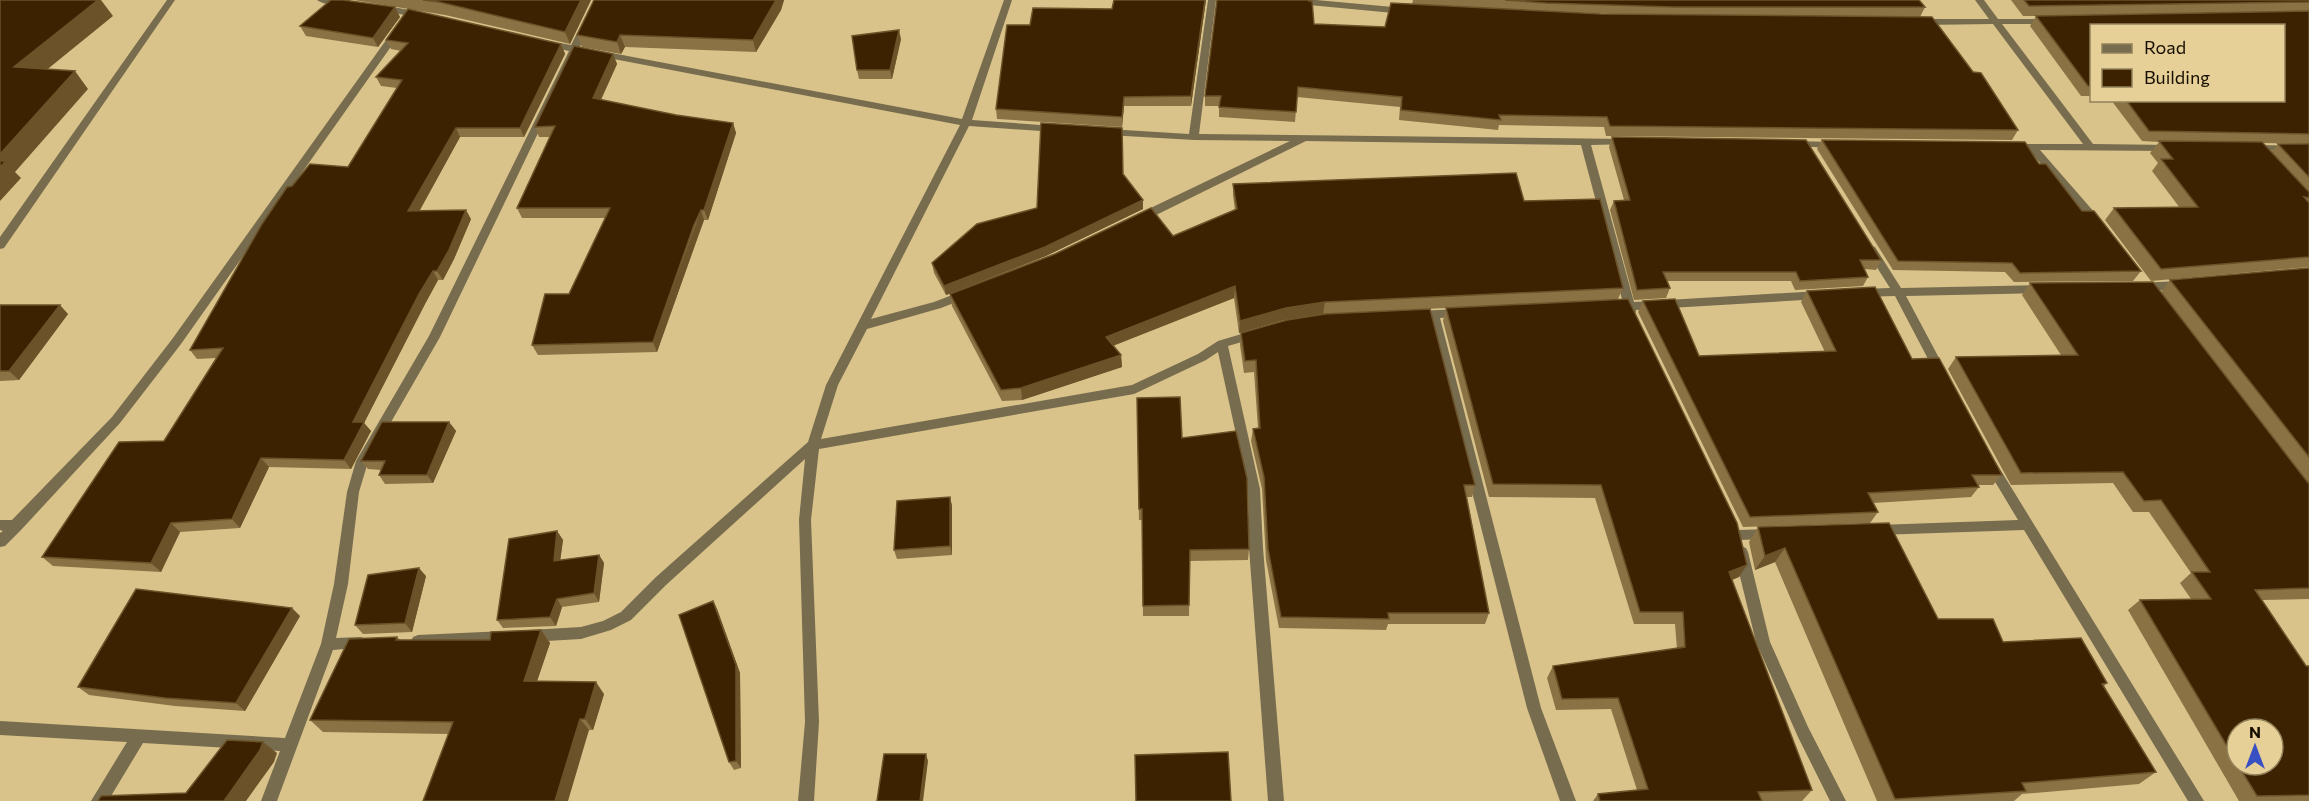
<svg xmlns="http://www.w3.org/2000/svg" width="2309" height="801" viewBox="0 0 2309 801" font-family="Commissioner,sans-serif">
<style>
.lines{fill:none;stroke-linecap:round;stroke-linejoin:round}
.minor{fill:#776c4e;fill-rule:evenodd}
.wall{fill:#8a7245;fill-rule:evenodd}
.shaded-wall{fill:#6b5229}
.building{fill:#3c2200;stroke:#6b5229;stroke-width:1.5}
</style>
<rect width="100%" height="100%" fill="#d9c38a"/>
<g class="lines">
<path class="minor" d="M167,0h8l-171,248 -4,1v-12z
M317,0h26l7,3c-7,5 -26,2 -33,-3z
M594,0h8l-22,47 382,72 42,-119h8l-40,120 83,6 5,3 -5,3 -86,-6 -98,193 63,-17 31,-12 6,4 -2,3 -28,11 -74,21 -29,56 -17,54 311,-54 66,-31 20,-13 37,-11 4,1 2,3 -2,3 -31,9 32,143 3,59 21,253h-16l-19,-253 -1,-59 -30,-137 -12,8 -72,34 -315,55 -8,71 8,202 -5,79h-16l7,-79 -6,-202 6,-61 -139,126 -35,35 -20,10 -30,9 -52,3 -5,-2 -2,-4 2,-4 5,-2 52,-3 22,-6 18,-9 35,-35 152,-135 18,-57 134,-260 -383,-73 -137,285 -72,125 -9,30 -11,92 -12,54 25,-1 5,2 2,4 -2,4 -33,3 -56,151h-16l19,-50 -137,-8 -35,58h-17l36,-59 -127,-7v-14l285,17 36,-94 13,-60 13,-92 9,-31 73,-125 140,-285 -23,-5 -2,-2 5,-3 22,4z
M1208,0h8l-17,134 428,5 4,1v4l-40,1 43,157 186,-11 6,4 -6,4 -184,11 -1,6h-8l-2,-6h-14l-2,-3 2,-3 12,-1 -42,-158 -275,-4 -162,80h-8l-1,-3 1,-3 154,-74 -96,-1 -86,-5 -5,-3 5,-3 81,5z
M1284,0h32l88,8 4,3 -4,3 -116,-11z
M1975,0h9l14,19h54v4l-3,1h-47l91,120 77,1 5,3 -5,3 -130,-1 62,71 1,3 -1,3h-8l-65,-77h-15l-5,-3 5,-3h69l-90,-120 -71,1 -5,-3 5,-3h67z
M381,5l40,7 4,3 -4,3 -43,-8v-4z
M397,28l5,3 -221,313 -61,79 -99,107 -16,16 -5,1v-14l3,-2 -3,-1v-10h12l100,-103 61,-79 221,-309z
M1795,141l39,1 5,3 -5,3 -43,-2 -1,-2z
M2254,145l55,1v6l-59,-2v-4z
M1871,246l4,1 26,41 140,-3 6,4 -6,4 -135,3 41,77 -6,4 -4,-1 -42,-80 -34,1 -6,-4 6,-4 29,-1 -24,-38z
M2179,281l6,4c-7,6 -44,8 -51,2l6,-4z
M1460,309l4,1 2,3 -2,3 -24,2 101,390 35,93h-16l-33,-93 -99,-389h-11l-6,-4 6,-4z
M1991,460l4,1 209,340h-16l-164,-271 -146,5 -5,-1 -2,-4 2,-4 5,-1 140,-5 -33,-55 2,-4z
M1770,529l5,1 2,4 -2,4 -5,1 -32,1 -5,-1 -2,-4 2,-4 5,-1z
M1741,546l5,2 2,4 22,90 38,85 38,74h-16l-32,-64 -42,-95 -22,-90 2,-4z
M505,631l5,2 2,4 -2,4 -5,2 -87,4 -5,-2 -2,-4 2,-4 5,-2z"/>
</g>
<path class="wall" d="M354,0h237l-21,44 -125,-29z
M594,0h190l-3,10 -25,42 -131,-5 -4,7 -39,-7 -5,-12z
M1206,0l-15,106h-67l-2,21 -125,-8 -1,-10 34,-84 82,-16z
M1413,0h506l6,7 -5,10 -102,-1 155,56 45,58 -6,10 -406,-4 -2,-9 -105,-2 -1,5 -99,-10 1,-13 -103,-10 -2,25 -76,-5v-11h-14v-10l109,-72 71,3 95,-19 -68,-4zM1565,12l72,3 -36,-1z
M2011,0h298v144l-47,-1 9,9 7,-8h31v123l-158,14 -46,-61 9,-12h66l-28,-37 6,-8 -8,-10 9,-11 -17,-1 -31,-41h172l-192,-74v70h-10l-51,-70 6,-10h-13z
M395,7l5,10 -22,30 -72,-11 -6,-10z
M901,39l-9,40h-33l-2,-9z
M386,40l175,4 4,10 -41,83h-64l-41,74 52,8 -17,40 -11,21h-5l-13,24 -61,119 7,8 -20,38 -82,-2 -29,61 -60,4 -19,40 -108,-6 -11,-9 122,-116 52,-83 -19,1 -7,-9 102,-164 56,-19 49,-79 -16,-2 -5,-9 25,-26 -10,-2z
M613,54l4,10 -16,36 75,15 57,8 3,10 -28,87h-4l-6,16 -41,116 -119,3 -6,-10 37,-51 36,-76h-83l-5,-10 33,-71h-11l-4,-10z
M1612,137l269,123 -5,10 -11,-1 3,8 -5,9 -68,4 -4,-9h-124l3,7 -4,10 -32,2 -24,-90 4,-9 10,-1 -15,-53z
M1822,140l217,24 43,47 59,60 -8,10 -119,1 -9,-10 -112,-2 -76,-121z
M1233,184l291,17 99,87 -5,11 129,266 -8,12 -7,3 80,210 -10,11h-209l5,-7 39,-4 -26,-81 -55,1 -9,-32 6,-12 124,-17 -2,-25h-41l-39,-126 -106,-1 -46,-176 3,-13 -123,6 -39,6 -45,13 -5,-35 -121,48 8,9 1,12 -100,33 -20,1 -50,-95 -2,-12 223,-58 62,-26 -2,-15z
M1143,200v9l-97,47 -100,39 -12,-22 -2,-10 105,-55z
M2309,268v331l-47,1 44,66h3v135h-70l-111,-191 12,-10 51,-1 -11,-16 11,-10 -42,-61h-16l-20,-29 -102,2 -63,-116 8,-12 105,-2 -39,-60 8,-12 131,9 9,-12zM2237,729l36,36h-36z
M1807,291l105,68 90,116 -9,10h-15l1,2 -8,10 -98,6 5,9 -8,11 -127,4 -105,-215 5,-11 56,55 126,-4 -24,-50z
M0,305l68,9 -49,66 -19,1z
M1241,333l234,152 -3,12h-5l22,116 -4,11h-97l-2,6 -107,-2 -13,-68 -4,-71 -11,-48 2,-12 5,-1 -4,-56 -10,1 -4,-28z
M1137,398l45,40 67,111 -1,11 -58,1 -1,55h-46l-1,-96h-3z
M449,422l7,9 -23,52 -48,1 -6,-9 2,-5 -13,-1 -7,-8z
M950,497l2,9v49l-55,4 -3,-9z
M1758,527l180,92 65,23 104,41 -3,3 52,86 -17,12 -117,10 -8,7h-137l-102,-239 -20,8 -6,-28z
M557,531l6,9 -3,20 39,-5 5,8 -5,39 -37,5 -6,19 -53,2 -6,-8z
M426,576l-14,56 -49,2 -8,-9z
M713,601l4,8 23,64 1,95 -7,2 -5,-8z
M300,616l-55,95 -70,-5 -86,-11 -11,-8z
M541,630l9,13 -13,38 67,13 -11,36 -144,4 -126,-2 -13,-12 87,-83 3,3h90z"/>
<path class="shaded-wall" d="M98,0h3l12,16 -85,69 -14,-18z
M581,0h10l-21,44 -5,-12z
M776,0h8l-3,10 -25,42 -3,-12z
M1205,0h1l-15,106v-10z
M395,7l5,10 -22,30 -5,-9z
M899,30l2,9 -9,40 -2,-9z
M620,35l5,12 -4,7 -4,-12z
M561,44l4,10 -41,83 -4,-9z
M613,54l4,10 -20,44 -4,-10z
M75,71l13,18 -73,83 6,6 -21,23v-47z
M1124,97v9l-2,21v-10z
M733,123l3,10 -28,87 -4,-10z
M456,128l4,9 -46,84 -6,-10z
M1143,200v9l-97,47 -100,39 -2,-9z
M466,210l5,9 -17,40 -11,21 -6,-9z
M701,210l3,10 -47,132 -4,-10z
M433,271l5,9 -13,24 -61,119 7,8 -20,38 -7,-9 9,-38 66,-128z
M1235,286l-1,12 -127,50 -1,-11z
M1325,302l-2,12 -39,6 -45,13 1,-12 46,-13z
M60,305l8,9 -49,66 -10,-9z
M1121,355l1,12 -100,33 -1,-12z
M449,422l7,9 -23,52 -6,-8z
M261,458l8,9 -29,61 -8,-9z
M950,497l2,9v49l-2,-9z
M171,523l9,9 -19,40 -10,-9z
M557,531l6,9 -4,30 -5,-9z
M1785,548l-10,14 -20,8 10,-14z
M599,555l5,8 -5,39 -5,-9z
M1747,565l-8,12 -18,7 8,-12z
M419,568l7,8 -14,56 -7,-9z
M557,599l5,8 -6,19 -6,-9z
M713,601l4,8 23,64 1,95 -5,-7z
M292,608l8,8 -55,95 -9,-8z
M541,630l9,13 -17,50 -9,-12z
M596,682l8,12 -11,36 -8,-11z
M580,719l9,11 -21,71h-13z
M263,742l14,11 -3,9 -28,39h-22z
M926,754l2,7 -5,40h-3z"/>
<path class="building" d="M0,0h98l-84,67 61,4 -75,83z
M331,0h12l52,7 -22,31 -73,-12z
M423,0h158l-16,32 -126,-30z
M594,0h182l-23,40 -133,-5 -3,7 -40,-7z
M1114,0h91l-14,96 -67,1 -2,20 -126,-8 11,-84h23l3,-17 79,1z
M1217,0h92v1h3l2,23 71,3 6,-24 210,11 331,3 41,55 8,1 37,57 -408,-4 -3,-9 -108,-2 2,5 -100,-10 1,-13 -104,-10 -2,25 -77,-5 2,-11h-16z
M1505,0h414l6,7h-252l-127,-4z
M2024,0h285v2l-280,4z
M408,9l153,35 -41,84h-64l-48,83 58,-1 -17,40 -12,21h-4l-14,23 -66,128h11l-20,38 -83,-2 -29,61 -61,4 -20,40 -109,-6 77,-115 45,-1 59,-93 -33,2 72,-126 25,-37 5,-1 18,-22 38,3 54,-87 -26,-3 32,-34 -22,-3z
M2309,11v123l-160,-3 -23,-31h157v-74h-192v60h-3l-52,-70z
M899,30l-9,40h-33l-5,-34z
M574,46l39,8 -20,44 83,17 57,8 -29,87h-3l-7,15 -41,117 -121,3 13,-51h24l41,-86h-93l38,-82 -20,1z
M1041,123l81,5 1,46 20,26 -98,47 -101,39 -12,-23 45,-39 60,-16z
M1612,137l194,3 75,120h-21l8,17 -68,4 -4,-9h-133l7,16 -33,2 -23,-89 16,-1z
M1822,140l203,2 14,22h7l36,47h12l47,60 -121,2 -8,-10 -114,-2z
M2159,141l103,1 47,50v6l-5,-1 5,6v54l-148,12 -47,-61 84,-1 -37,-48h12z
M2278,144h31v33z
M0,161h6l-6,6z
M1516,173l8,28 76,-2 23,89 -298,14 -39,6 -46,13 -5,-35 -129,51 15,18 -100,33 -20,2 -51,-96 105,-40 96,-46 22,28 64,-27 -4,-25z
M2309,268v189l-139,-177z
M2153,282l156,202v104l-54,2 51,76h3v129l-52,1 -19,-31h35v-36h-36v34l-97,-163 71,-1 -19,-27h18l-49,-72 -17,1 -21,-29 -102,1 -65,-116 122,-2 -48,-72z
M1875,287l37,72 27,-1 63,117h-30l7,12 -111,6 10,19 -128,5 -107,-216 32,-2 24,57 137,-5 -29,-60z
M1628,299l109,224 10,42 -18,7 83,218 -54,2 4,9h-162l-2,-7 50,-5 -30,-91 -56,1 -9,-33 132,-19 -2,-35h-43l-39,-127 -108,-1 -47,-176z
M0,305h60l-51,66h-9z
M1430,309l45,176h-11l25,128h-101l1,6 -108,-2 -13,-68 -4,-72 -11,-48 7,-1 -4,-68 -11,1 -4,-28 46,-13 38,-6z
M1180,397l2,41 54,-7 11,47 2,71 -59,1 -1,55 -46,1 -1,-97h-3l-2,-111z
M382,422h67l-22,53h-48l6,-14h-24z
M950,497v49l-56,4 3,-49z
M1889,523l49,96h55l10,23 78,-4 26,45 -5,1 54,88 -134,11 4,8 -131,8 -110,-251 -20,8 -7,-29z
M557,531l-3,30 45,-6 -5,38 -37,6 -7,18 -53,3 12,-81z
M419,568l-14,55 -50,2 13,-50z
M136,589l156,19 -56,95 -71,-5 -87,-11z
M713,601l23,64v96l-7,1 -50,-147z
M541,630l-17,51 72,1 -11,37h-5l-25,82h-132l30,-79 -143,-2 39,-81 48,-2 -1,3h94l1,-8z
M227,740l36,2 -3,8 -36,51h-126l3,-5 85,-3z
M1228,752l3,49h-95l-1,-46z
M884,754h42l-6,47h-43z"/>
<rect x="2090" y="24" width="195" height="78" fill="#e6d097" stroke="#93825b" stroke-width="1.5"/>
<rect x="2102" y="44" width="30" height="9" fill="#776c4e" stroke="#93825b" stroke-width="1.5"/>
<text x="2144" y="54" font-size="18" fill="#160e00">Road</text>
<rect x="2102" y="69" width="30" height="18" fill="#3c2200" stroke="#93825b" stroke-width="1.5"/>
<text x="2144" y="84" font-size="18" fill="#160e00">Building</text>
<g transform="translate(2255 747)"><circle r="28" fill="#e6d097" stroke="#93825b" stroke-width="1.5"/>
<path d="M0-4.5L10 22L0 15L-10 22Z" fill="#3850c2"/>
<text y="-9" font-size="16" font-weight="bold" text-anchor="middle" fill="#160e00">N</text>
</g>
</svg>
